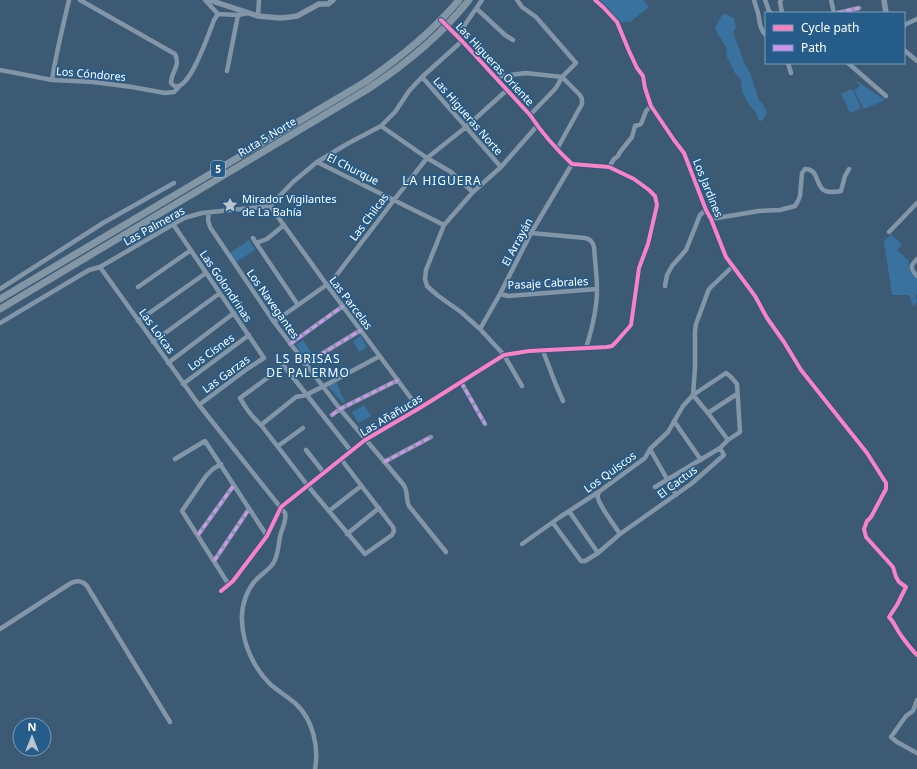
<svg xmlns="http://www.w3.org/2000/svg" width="917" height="769" viewBox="0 0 917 769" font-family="'Noto Sans',sans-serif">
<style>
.green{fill:#3a729f}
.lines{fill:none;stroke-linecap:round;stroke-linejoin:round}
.minor{stroke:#8396a7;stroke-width:4.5}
.tertiary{stroke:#8396a7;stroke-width:5.5}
.trunk{stroke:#8296a6;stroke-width:7}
.quiet{stroke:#d193ec;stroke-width:3;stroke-dasharray:6 3;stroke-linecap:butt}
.cycleway-casing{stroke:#265c89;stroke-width:6}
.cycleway{stroke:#ff80c0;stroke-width:4}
.labels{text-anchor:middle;stroke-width:3.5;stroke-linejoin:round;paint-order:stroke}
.shield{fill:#265c89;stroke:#becedc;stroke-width:1}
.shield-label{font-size:10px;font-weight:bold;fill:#fff}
.street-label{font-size:11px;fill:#fff;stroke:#265c89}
.poi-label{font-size:11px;fill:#fff;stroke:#265c89;text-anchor:start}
.neighbourhood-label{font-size:12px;letter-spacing:1px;fill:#fff;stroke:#265c89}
</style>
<rect width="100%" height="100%" fill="#3c5a73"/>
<path class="green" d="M599,0h44l6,7 -19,15h-10l-15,-17z
M726,14l8,4 2,10 -3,4 11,30 6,11 9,27 4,4 4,9 -5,8 -4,-1 -1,-6 -7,-8 -8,-14 -1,-13 -6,-6 -8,-16 -1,-10 -9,-14 -2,-5 7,-13z
M854,79l31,21 -21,9 -10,-19 6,-4z
M852,89l9,19 -11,5 -9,-19z
M891,234l11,11 -5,5 12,11c-2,9 2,12 8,18v15l-2,3 2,2v3l-4,4 -4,-11h-17l-8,-54z
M249,240l6,10 -19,12 -6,-9z
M361,336l6,11 -8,5 -6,-11z
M303,340l10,15 -7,5 -10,-15z
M336,382l9,20 -2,1 -15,-17z
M364,405l7,11 -13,7 -6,-11z"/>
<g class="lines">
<path class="minor" d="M80,0l95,54c6,13 -4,17 -4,29 15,20 39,-53 43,-63l4,-6
M205,0l13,14 20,1
M517,0l5,7 14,10 40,46 -14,14 -6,11 -26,27
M595,0l8,7 14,15 12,29 8,17 6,8 2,12 6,18 23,34 10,13 22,57 5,9 15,38 29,39 12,22 17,24 17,28 66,83 19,30v6l-15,28 -4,4 -3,8 2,8 27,30 3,10 3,5 7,5 -9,18 -8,12c5,5 7,11 11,17 5,7 10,14 17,21
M754,0c1,4 3,9 4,13 2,8 1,16 8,22
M765,0l4,11 2,2
M781,0l-1,2 2,11
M831,0l3,13
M477,9l28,26 8,5
M837,13l22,-5
M258,16l1,-16
M904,25l13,-6
M457,36l25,-36
M904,50l13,11
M788,63l3,10
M848,63l38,33
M0,70l52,10 41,2 39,5 33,6 9,-1 5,-5
M227,71l11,-56 10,-2
M422,77l79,90
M495,77l31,-4 36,4 18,18 2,4v5l-25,45
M52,80c4,-27 11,-54 17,-80
M381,126l46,32 24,14 22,20
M317,162l127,63
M609,167l5,-8 4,-3 2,-4 12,-15 3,-11 6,-2 5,-13 5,-5
M270,206l57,79 92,124
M209,213l-1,7 2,7 64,95 66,87 63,75c6,8 2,14 6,22l37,46
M711,219l48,-8 21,-1 15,-4 3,-5 2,-5 2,-23 3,-4c17,0 8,23 26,23 4,0 6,0 10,-1l4,-15 4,-7
M173,224l91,134 -17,11 -48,36
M889,232l28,-29
M531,233l54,5c5,1 8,4 9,9 1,14 3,29 3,43 0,20 -5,39 -11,58
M253,238l3,5 11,-4 17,-14
M256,243l42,62
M917,259c-7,7 -7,9 0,17
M100,267l99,138 86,108c2,7 -2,13 -4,20 -3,10 -2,20 -7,29 -4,7 -10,10 -15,15 -12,10 -18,29 -17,44 1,23 11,46 28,63 8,7 18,13 26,20 17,16 23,43 19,65
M665,286l2,-11 5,-9 14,-16 14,-35 6,-5
M138,287l53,-37
M0,289l103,-66 71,-40
M500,294l8,2 89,-7
M138,321l68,-48
M274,322l58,-41 62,-81 33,-42 39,-31 41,-37
M0,323l89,-53 11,-3 84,-49 18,-5 68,-7 23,-24 24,-20 30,-18 34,-18 14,-14 14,-21 13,-14 40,-36
M480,329l20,-35 31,-61 41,-69
M153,342l67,-49
M290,344l53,-38
M543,351l13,34 7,16
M168,363l66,-50
M305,364l56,-34
M461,382l24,42
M183,384l66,-49
M522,386l-18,-31 -24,-26 -19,-17 -24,-17 -10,-9 -2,-7 1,-9 18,-45 29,-33 28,-25 36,-41
M708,413l29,-19
M332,415l8,-6 58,-29
M674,421l27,39
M261,425l35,-28 10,-2 16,-8 58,-31
M278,446l25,-18
M650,449l26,46
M306,450l18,23
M175,459l30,-18 62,95
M341,459l52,68 1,4 -2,4 -27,19 -57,-68 -47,-61c-9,-8 -15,-16 -21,-27l44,-32 67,85
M384,462l47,-25
M221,464l-8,5 -7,7 -24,35 47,74
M655,487l65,-39
M599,492c-1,3 -2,3 -1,6 2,9 17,28 22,36
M329,511l32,-25
M569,511l29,42
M553,523l28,38h4l13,-8 22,-19 71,-50 33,-29 -4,-7 8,-8 12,-8 -3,-48 -6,-7 -5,-4 -33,22 15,18 20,27
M347,534l32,-26
M198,535l36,-50
M522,544l38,-27 40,-26 45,-33 5,-9 18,-17 15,-26 10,-11 2,-27v-37l1,-7 7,-19 6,-16 24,-23
M214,561l35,-52
M221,591l12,-10 34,-45 14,-29 84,-67 58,-34 81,-51 25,-4 78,-4 5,-1 4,-4 15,-17 8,-57 9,-24 9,-39 -2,-9 -6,-6 -15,-11 -25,-12 -37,-3c-16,-15 -30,-31 -42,-49l-68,-74 -17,-17
M0,629l71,-46c6,-3 12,-2 16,3l83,136
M917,700l-4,11 -7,5 -15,21 6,5 20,11"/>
<path class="tertiary" d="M209,0l49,16 22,2 11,-1 6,-1 22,-12h9l5,-4
M884,0l2,13"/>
<path class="trunk" d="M0,299l365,-217c35,-24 67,-50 94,-82
M0,309l368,-220c38,-25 73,-54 101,-89"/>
<path class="quiet" d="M837,13l22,-5
M290,344l53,-38
M305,364l56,-34
M461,382l24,42
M332,415l8,-6 58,-29
M384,462l47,-25
M198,535l36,-50
M214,561l35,-52"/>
<defs>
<path id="cycleway" d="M595,0l8,7 14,15 12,29 8,17 6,8 2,12 6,18 23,34 10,13 22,57 5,9 15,38 29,39 12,22 17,24 17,28 66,83 19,30v6l-15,28 -4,4 -3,8 2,8 27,30 3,10 3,5 7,5 -9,18 -8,12c5,5 7,11 11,17 5,7 10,14 17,21
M221,591l12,-10 34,-45 14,-29 84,-67 58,-34 81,-51 25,-4 78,-4 5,-1 4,-4 15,-17 8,-57 9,-24 9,-39 -2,-9 -6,-6 -15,-11 -25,-12 -37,-3c-16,-15 -30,-31 -42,-49l-68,-74 -21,-21"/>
</defs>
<use href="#cycleway" class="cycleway-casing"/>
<use href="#cycleway" class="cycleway"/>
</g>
<defs>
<symbol id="sight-bare" viewBox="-9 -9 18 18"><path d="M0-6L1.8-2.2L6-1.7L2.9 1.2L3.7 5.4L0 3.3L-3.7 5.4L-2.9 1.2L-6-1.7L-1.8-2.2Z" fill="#bbc5ce" stroke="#265c89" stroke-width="2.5" paint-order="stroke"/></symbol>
</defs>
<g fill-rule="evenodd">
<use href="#sight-bare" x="219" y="194" width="22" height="22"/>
</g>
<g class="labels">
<rect class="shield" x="211" y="161" width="14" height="16" rx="3"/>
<g class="shield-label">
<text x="218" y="173">5</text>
</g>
<g class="street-label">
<text transform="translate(495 64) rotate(47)" y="4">Las Higueras Oriente</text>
<text transform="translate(91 74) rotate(5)" y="4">Los Cóndores</text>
<text transform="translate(468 116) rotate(49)" y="4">Las Higueras Norte</text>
<text transform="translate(267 137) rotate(-31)" y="4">Ruta 5 Norte</text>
<text transform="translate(353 169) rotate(27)" y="4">El Churque</text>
<text transform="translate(708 188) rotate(68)" y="4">Los Jardines</text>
<text transform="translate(369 217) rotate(-53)" y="4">Las Chilcas</text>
<text transform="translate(154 226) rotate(-29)" y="4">Las Palmeras</text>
<text transform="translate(517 242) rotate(-62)" y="4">El Arrayán</text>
<text transform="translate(548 283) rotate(-3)" y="4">Pasaje Cabrales</text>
<text transform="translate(226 286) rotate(56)" y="4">Las Golondrinas</text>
<text transform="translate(351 303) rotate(53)" y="4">Las Parcelas</text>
<text transform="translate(273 304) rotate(55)" y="4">Los Navegantes</text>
<text transform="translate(157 331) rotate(54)" y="4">Las Loicas</text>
<text transform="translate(211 352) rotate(-36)" y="4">Los Cisnes</text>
<text transform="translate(226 374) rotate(-36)" y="4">Las Garzas</text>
<text transform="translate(391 415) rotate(-31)" y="4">Las Añañucas</text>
<text transform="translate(610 472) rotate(-36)" y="4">Los Quiscos</text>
<text transform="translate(677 482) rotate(-37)" y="4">El Cactus</text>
</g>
<g class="poi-label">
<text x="242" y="203">Mirador Vigilantes<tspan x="242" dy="13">de La Bahía</tspan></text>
</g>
<g class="neighbourhood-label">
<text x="442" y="185">LA HIGUERA</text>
<text x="308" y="363">LS BRISAS<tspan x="308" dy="14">DE PALERMO</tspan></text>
</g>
</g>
<rect x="765" y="12" width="140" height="52" fill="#265c89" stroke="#7d9db8"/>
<rect x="773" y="25" width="20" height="6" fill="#ff80c0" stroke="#7d9db8"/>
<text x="801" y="32" font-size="12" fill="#ffffff">Cycle path</text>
<rect x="773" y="45" width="20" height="6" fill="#d193ec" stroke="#7d9db8"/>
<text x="801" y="52" font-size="12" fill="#ffffff">Path</text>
<g transform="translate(32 737)"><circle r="19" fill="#265c89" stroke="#7d9db8"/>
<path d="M0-3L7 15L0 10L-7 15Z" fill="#bbc5ce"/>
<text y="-6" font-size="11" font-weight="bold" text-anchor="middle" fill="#ffffff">N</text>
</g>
</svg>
